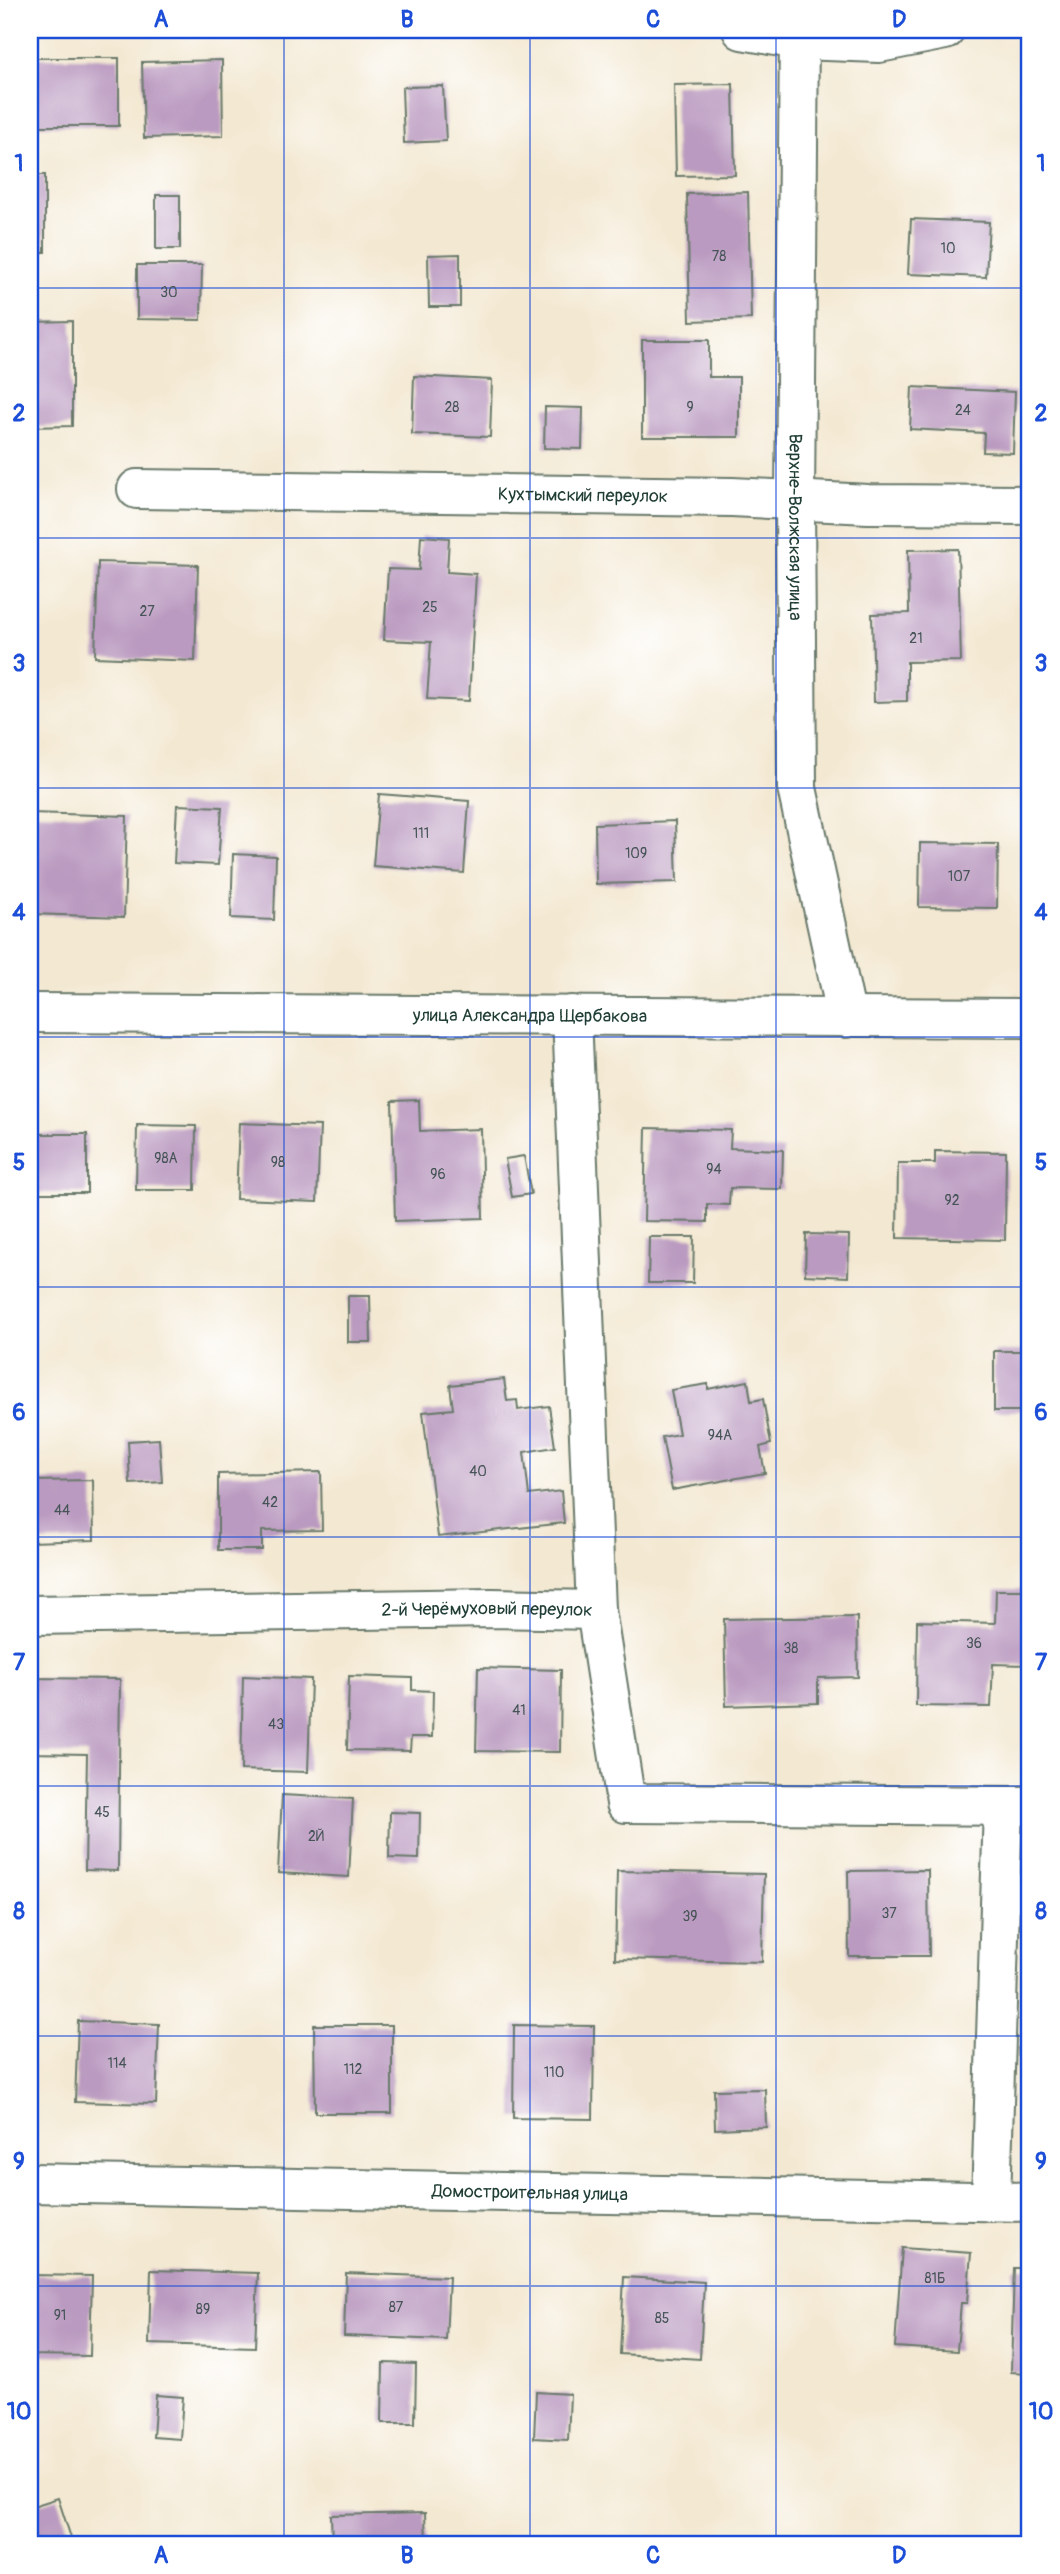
<svg xmlns="http://www.w3.org/2000/svg" width="1060" height="2574" viewBox="0 0 1060 2574" font-family="Pangolin,sans-serif">
<style>
.building{fill:#ba9ac0}
.lines{fill:none;stroke-linecap:round;stroke-linejoin:round}
.minor-casing{stroke:#69796b;stroke-width:42}
.minor{stroke:#fff;stroke-width:38}
.grid{fill:none;stroke:#1d4ed8;stroke-width:2;stroke-opacity:0.55}
.labels{text-anchor:middle;stroke-width:5;stroke-linejoin:round;paint-order:stroke}
.number-label{font-size:14px;fill:#465457}
.street-label{font-size:18px;fill:#1f3d34;stroke:#fff}
.neatline{fill:none;stroke:#1d4ed8;stroke-width:2.5}
.grid-label{font-size:23px;text-anchor:middle;font-weight:bold;fill:#1d4ed8}
</style>
<rect width="100%" height="100%" fill="#fff"/>
<filter id="ink" filterUnits="userSpaceOnUse"><feTurbulence type="fractalNoise" baseFrequency=".0143" numOctaves="2"/><feDisplacementMap in="SourceGraphic" scale="14" xChannelSelector="R" yChannelSelector="G"/><feConvolveMatrix kernelMatrix="1 2 1 2 8 2 1 2 1" color-interpolation-filters="sRGB"/></filter>
<filter id="wash" filterUnits="userSpaceOnUse"><feTurbulence type="fractalNoise" baseFrequency=".00686" numOctaves="4" result="noise"/><feDisplacementMap in="SourceGraphic" scale="28" xChannelSelector="R" yChannelSelector="G"/><feGaussianBlur stdDeviation="1.57" result="paint"/><feColorMatrix in="noise" values="0 0 0 0 0 0 0 0 0 0 0 0 0 0 0 0 0 1.4 0 .05"/><feComposite in="paint" operator="in"/></filter>
<g filter="url(#wash)">
<rect width="100%" height="100%" fill="#f3e8d1"/>
<g id="blocks">
<path class="building" d="M30,58h89v68h-89z
M222,60l1,76 -79,2 -2,-76z
M733,84l2,91 -59,1 -2,-91z
M443,86l3,55 -42,2 -2,-56z
M30,175h15v77h-15z
M748,192l3,127 -61,2 -3,-127z
M156,195h24v54h-24z
M911,219l78,3 -3,55 -78,-3z
M460,254v53h-31l-1,-52z
M137,265h65l-1,55 -64,-1z
M72,321v105l-42,1v-105z
M642,340h67v37h30v60h-97z
M414,376l78,4 -2,57 -78,-3z
M912,387l103,5 -2,61 -30,-1 1,-19 -74,-4z
M545,407l38,1 -1,41 -38,-1z
M421,536l28,2 -2,34 29,2 -7,127 -42,-2 4,-57 -47,-2 4,-71 31,1z
M958,549l3,112 -54,1v39l-33,1 -2,-88 37,-1 -1,-63z
M98,562l100,3 -3,96 -100,-4z
M379,794l90,7 -5,72 -91,-7z
M177,805l45,2 -4,58 -44,-2z
M30,813l97,3 -3,101 -94,-3z
M675,821l2,61 -81,2 -1,-60z
M920,843l78,1 -1,64 -78,-1z
M233,854l43,2 -2,64 -43,-2z
M419,1100l1,31 61,-2 2,89 -88,3 -3,-120z
M239,1123l81,3 -3,76 -81,-3z
M137,1125l59,1 -1,64h-59z
M646,1128l85,2 -1,18 53,2 -1,39 -52,-1 -1,17 -22,-1v18l-63,-1z
M30,1134h57v59h-57z
M935,1151l71,1 -1,88 -108,-2 1,-75h37z
M524,1156l7,38 -19,3 -7,-38z
M806,1234l43,1 -1,42 -43,-2z
M649,1237h45l-1,46h-45z
M348,1296h22l1,46h-23z
M994,1351h36v60h-36z
M504,1379l3,22 10,-1 1,10 31,-4 6,41 -31,5 5,43 32,-4 3,32 -126,14 -15,-125 30,-3 -3,-24z
M748,1381l3,20 12,-2 8,45 -11,3 5,26 -93,17 -10,-53 17,-3 -8,-44 37,-6v5z
M159,1439l3,43 -32,2 -2,-43z
M321,1472l1,58 -60,1v19h-44v-76z
M93,1480l1,60 -64,2v-61z
M996,1590h34v75l-37,-1 -2,43 -75,-1 1,-85 78,2z
M857,1617l1,60 -40,1v25l-92,3 -2,-87z
M478,1668l83,2 -1,82 -84,-1z
M243,1676l68,3 -3,93 -67,-2z
M349,1676l63,2v12l21,1 -1,46h-21l-1,14 -63,-1z
M30,1678l90,1 -2,192 -33,-1 2,-116 -57,-1z
M282,1795l71,4 -4,78 -71,-4z
M390,1812l30,1 -1,46 -30,-1z
M928,1870l1,86h-80l-1,-85z
M617,1871l147,3 -2,88 -147,-3z
M78,2021l81,3 -3,80 -81,-2z
M314,2025h78v88h-77z
M514,2025l80,1 -1,93 -80,-1z
M765,2089l1,38 -51,2 -1,-39z
M902,2248l69,5 -4,50h-6l-4,48 -62,-4z
M1014,2268h16v105l-19,-1z
M151,2270l107,3 -3,74 -106,-3z
M346,2273l103,4 -3,63 -102,-4z
M30,2275l62,1 -2,80 -60,-1z
M624,2277l80,5 -4,77 -80,-5z
M383,2363l33,1 -1,59h-33z
M536,2392l34,2 -2,46 -34,-2z
M156,2395l27,2 -3,42 -27,-2z
M58,2498l15,46h-43v-37z
M425,2513l1,31h-94l-1,-29z"/>
</g>
</g>
<g filter="url(#ink)">
<use href="#blocks" fill-opacity="0" stroke="#69796b" stroke-width="2"/>
<g class="lines">
<defs>
<g id="minor">
<path d="M742,30l57,10 80,3 66,-13"/>
<path id="s1" d="M799,30l-4,471 2,287 50,230"/>
<path id="s2" d="M137,489l595,8 136,7 162,1"/>
<path id="s3" d="M30,1013l1000,5"/>
<path d="M572,1015l24,595"/>
<path id="s4" d="M30,1615l462,-7 104,2 30,193 404,3"/>
<path id="s5" d="M30,2183l1000,19"/>
<path d="M991,2202l12,-396"/>
</g>
</defs>
<use href="#minor" class="minor-casing"/>
<use href="#minor" class="minor"/>
</g>
</g>
<path class="grid" d="M284,30v2514M530,30v2514M776,30v2514M30,288h1000M30,538h1000M30,788h1000M30,1037h1000M30,1287h1000M30,1537h1000M30,1786h1000M30,2036h1000M30,2286h1000"/>
<g class="labels">
<g class="number-label">
<text x="948" y="253">10</text>
<text x="719" y="261">78</text>
<text x="169" y="297">30</text>
<text x="452" y="412">28</text>
<text x="690" y="412">9</text>
<text x="963" y="415">24</text>
<text x="430" y="612">25</text>
<text x="147" y="616">27</text>
<text x="916" y="643">21</text>
<text x="421" y="838">111</text>
<text x="636" y="858">109</text>
<text x="959" y="881">107</text>
<text x="166" y="1163">98А</text>
<text x="278" y="1167">98</text>
<text x="714" y="1174">94</text>
<text x="438" y="1179">96</text>
<text x="952" y="1205">92</text>
<text x="720" y="1440">94А</text>
<text x="478" y="1476">40</text>
<text x="270" y="1507">42</text>
<text x="62" y="1515">44</text>
<text x="974" y="1648">36</text>
<text x="791" y="1653">38</text>
<text x="519" y="1715">41</text>
<text x="276" y="1729">43</text>
<text x="102" y="1817">45</text>
<text x="316" y="1841">2Й</text>
<text x="889" y="1918">37</text>
<text x="690" y="1921">39</text>
<text x="117" y="2068">114</text>
<text x="353" y="2074">112</text>
<text x="554" y="2077">110</text>
<text x="935" y="2283">81Б</text>
<text x="396" y="2312">87</text>
<text x="203" y="2314">89</text>
<text x="60" y="2320">91</text>
<text x="662" y="2323">85</text>
</g>
<g class="street-label">
<text dy="6" stroke="none"><textPath href="#s2" startOffset="446">Кухтымский переулок</textPath></text>
<text dy="6" stroke="none"><textPath href="#s1" startOffset="497">Верхне-Волжская улица</textPath></text>
<text dy="6" stroke="none"><textPath href="#s3" startOffset="500">улица Александра Щербакова</textPath></text>
<text dy="6" stroke="none"><textPath href="#s4" startOffset="457">2-й Черёмуховый переулок</textPath></text>
<text dy="6" stroke="none"><textPath href="#s5" startOffset="500">Домостроительная улица</textPath></text>
</g>
</g>
<rect width="1060" height="2574" fill="none" stroke="#fff" stroke-width="77"/>
<rect x="38" y="38" width="983" height="2498" class="neatline"/>
<g class="grid-label">
<text x="161" y="27">A</text>
<text x="407" y="27">B</text>
<text x="653" y="27">C</text>
<text x="899" y="27">D</text>
<text x="19" y="171">1</text>
<text x="1041" y="171">1</text>
<text x="19" y="421">2</text>
<text x="1041" y="421">2</text>
<text x="19" y="671">3</text>
<text x="1041" y="671">3</text>
<text x="19" y="920">4</text>
<text x="1041" y="920">4</text>
<text x="19" y="1170">5</text>
<text x="1041" y="1170">5</text>
<text x="19" y="1420">6</text>
<text x="1041" y="1420">6</text>
<text x="19" y="1670">7</text>
<text x="1041" y="1670">7</text>
<text x="19" y="1919">8</text>
<text x="1041" y="1919">8</text>
<text x="19" y="2169">9</text>
<text x="1041" y="2169">9</text>
<text x="19" y="2419">10</text>
<text x="1041" y="2419">10</text>
<text x="161" y="2563">A</text>
<text x="407" y="2563">B</text>
<text x="653" y="2563">C</text>
<text x="899" y="2563">D</text>
</g>
</svg>
